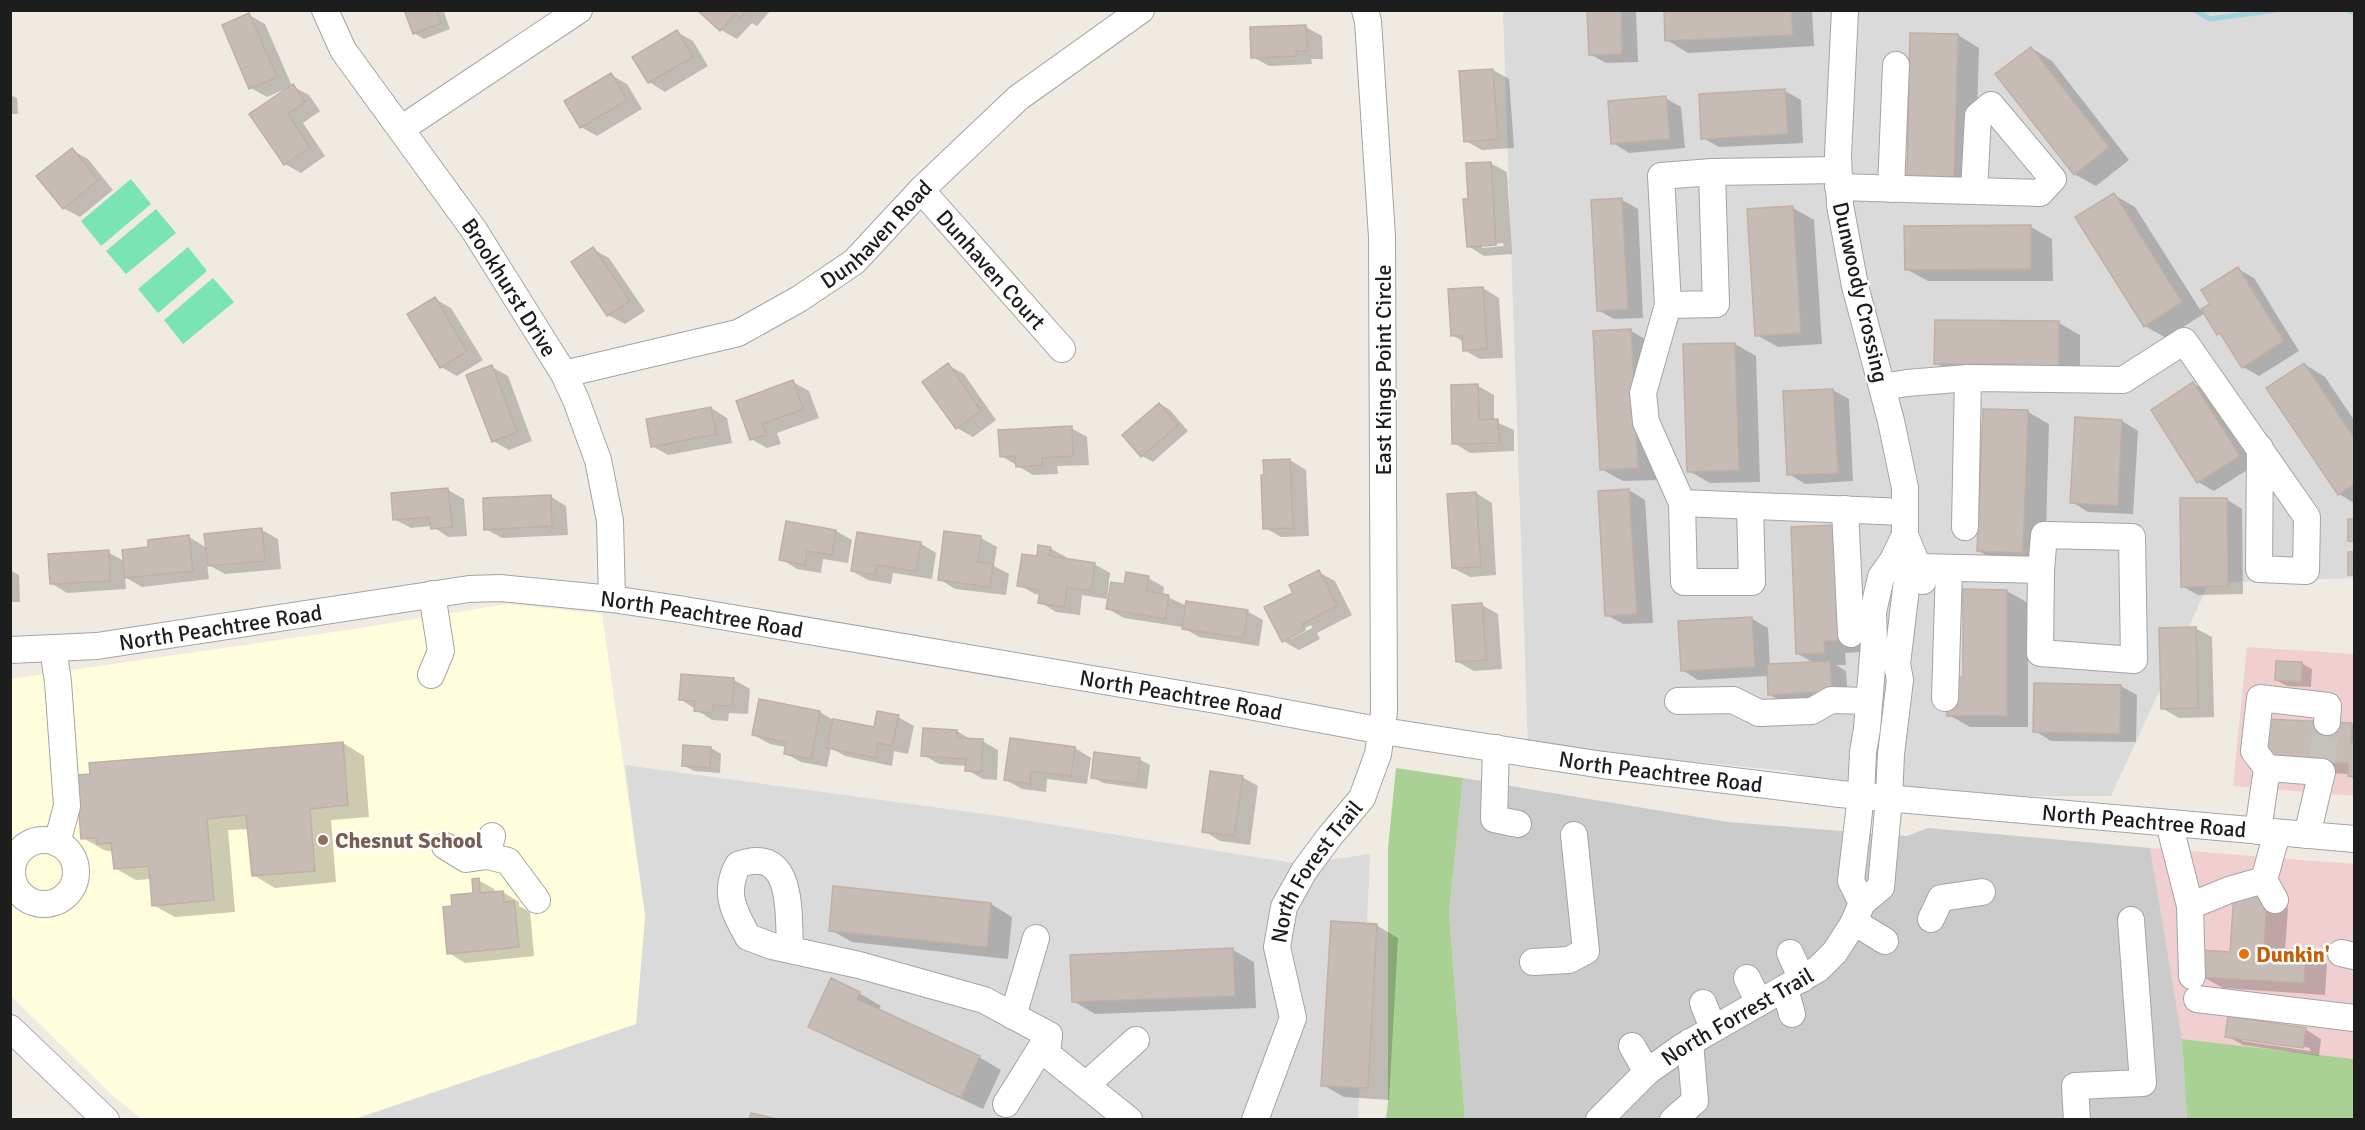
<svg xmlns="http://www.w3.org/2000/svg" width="2365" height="1130" viewBox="0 0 2365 1130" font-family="Signika,sans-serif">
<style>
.residential{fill:#dbdada}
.commercial{fill:#f1cfd0}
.education{fill:#fffddb}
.religious{fill:#cbcbcb}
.forest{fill:#a9d193}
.pitch{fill:#7ae4b6}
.shadow{fill:#0003;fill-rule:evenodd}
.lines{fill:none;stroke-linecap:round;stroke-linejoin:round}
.stream{stroke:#9fd4e0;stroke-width:5}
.building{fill:#c7bcb5;stroke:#c1afa3;stroke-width:1.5}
.minor-tunnel{stroke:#c5c1bb;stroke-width:26;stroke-dasharray:26 13;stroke-linecap:butt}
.minor-casing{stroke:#a4a4a4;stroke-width:28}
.minor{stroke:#fff;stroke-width:26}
.education-dot{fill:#8d6e63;stroke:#fff;stroke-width:2}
.food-dot{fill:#e8710a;stroke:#fff;stroke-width:2}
.labels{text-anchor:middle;stroke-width:5;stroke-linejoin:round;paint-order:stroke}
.street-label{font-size:22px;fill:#1d1d1d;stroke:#fff}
.education-label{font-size:22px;font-weight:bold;fill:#785e54;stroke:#fff;text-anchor:start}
.food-label{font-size:22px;font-weight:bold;fill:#c56008;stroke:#fff;text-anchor:start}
</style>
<rect width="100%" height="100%" fill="#efeae2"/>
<path class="residential" d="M1503,11h851v567l-145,5 -98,213 -237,1 -87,-26 -259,-26z
M625,765l374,51 300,48 71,-10 -12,265 -1005,1 283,-96 9,-108z"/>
<path class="commercial" d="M2247,647l107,7v142l-121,-10z
M2150,848l204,16v195l-172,-20z"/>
<path class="education" d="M507,604l95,10 43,302 -9,108 -283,95h-211l-29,-23 -102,-100 -1,-317 344,-50z"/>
<path class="religious" d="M1463,778l265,44 179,14 21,-8 222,20 32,191 5,80h-722l-16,-206z"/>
<path class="forest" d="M1396,768l67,10 -14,135 16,206h-79l2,-16v-255z
M2182,1039l172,20v60h-167z"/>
<path class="pitch" d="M131,179l20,25 -50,42 -20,-25z
M156,209l20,24 -50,41 -20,-23z
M188,247l19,24 -49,42 -20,-24z
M213,278l21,24 -51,42 -19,-24z"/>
<path class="shadow" d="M405,10h38l7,19 -26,10 -10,-6z
M700,10h71l-14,16 -5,-3 -15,16 -16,-9z
M1589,10h47l2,52 -32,1 -16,-9z
M1665,10h147l2,36 -126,7 -21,-13z
M249,15l16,9 27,62 17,9 11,16 -17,12 22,33 -24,17 -16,-9v-75l-18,8 -16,-9z
M1306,27l16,9 1,23h-12l1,5 -43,2 -16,-9z
M677,32l16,9 15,25 -43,26 -16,-10z
M1958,35l21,13 -4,141 -45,-1 -22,-13z
M2031,48l21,13 77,99 -33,26 -22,-12z
M1493,70l16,9 5,69 -32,2 -16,-9z
M611,75l16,9 15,25 -45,27 -16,-9z
M1785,91l16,9 2,43 -84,4 -16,-9z
M10,95l7,3 1,16h-8z
M1665,98l16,9 4,41 -56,5 -16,-10z
M72,150l16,9 25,31 -33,27 -17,-9z
M1490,163l17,9 5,82 -28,2 -16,-10 1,-45zM1503,243l1,3 -22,2v-3z
M2114,195l21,12 66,104 11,-7 26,-35 16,9 45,73 -40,25 -16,-9 -18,-30 -7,-4 -13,-20 -39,25 -21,-12z
M1622,200l16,9 5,109 -29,1 -16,-9z
M1793,208l21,12 8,124 -44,3 -21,-12z
M2031,227l21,12 1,42h-125l-22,-12z
M593,249l16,9 36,53 -20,13 -17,-9z
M1483,288l16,10 4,60 -23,1 -16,-9v-8l-12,-7z
M435,299l16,9 32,52 -26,16 -16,-9z
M2059,323l21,12v45l-123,-4 -21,-13z
M1631,331l21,12 7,137 -36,1 -22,-12z
M10,343l2,30h-2z
M1735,344l21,12 4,126 -50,1 -21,-12z
M2304,364l21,13 29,43v83l-15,-9z
M948,365l16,9 32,46 -23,17 -16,-9z
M492,367l16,9 24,65 -23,9 -16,-9z
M793,382l16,9 10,27 -42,15 4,11 -14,4 -16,-9 -13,-37z
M2194,384l16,9 45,72 -41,26 -16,-9z
M1478,386l16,9v26l20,9v21l-44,2 -16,-10z
M1833,390l16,9 4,82 -48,3 -16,-10 -4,-81z
M1160,404l10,6 18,21 -35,31 -11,-6z
M711,408l16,10 5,25 -64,12 -16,-9z
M2028,412l21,12 -4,140 -45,-1 -21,-12z
M2122,421l16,10 -5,83 -45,-2 -16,-10z
M1071,428l16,9 2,28 -32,1 1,8 -25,1 -32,-19z
M1290,460l16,10 3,66 -28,1 -16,-9z
M448,490l16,9 3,37 -19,1 -16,-11 -21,2 -17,-9z
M1629,490l16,10 8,123 -30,1 -16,-9z
M1476,493l16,10 4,72 -26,2 -17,-9z
M550,496l16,10 2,29 -66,3 -16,-9z
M2226,499l16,10 1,85 -45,1 -16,-9z
M787,523l49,8 16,9 -4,23 -25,-4 -2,14 -24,-4 -16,-10z
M262,530l16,9 3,30 -56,5 -18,-10 2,15 -67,8 -17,-10 1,12 -59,4 -16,-10 57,-31 16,9 26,-13 39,-11 18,11z
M981,538l16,9 -3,19 15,8 -3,21 -51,-6 -16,-10z
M1856,539l5,113 -16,1 1,12h-10l10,6 2,29 -62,4 -16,-9 -1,-19 -71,4 -16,-10 70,-51 16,9 2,38 44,-3 -16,-9z
M920,543l16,10 -4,26 -39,-6 -2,11 -23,-4 -16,-9z
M1050,548l16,9v3l28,4 16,9 -3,26 -25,-4 -2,20 -24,-3 -16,-10 1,-7 -6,-1 -16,-9 19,-27z
M10,570l9,5 1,27h-10z
M1318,572l17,9 17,34 -35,18 3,6 -21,11 -16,-9 12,-48zM1311,625l1,3 -22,11v-3z
M1148,578l16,9 -1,8 24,11 60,5 16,9 -4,26 -60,-9 -17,-10 -58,-9 -16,-9 17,-23z
M2007,591l21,12v124h-58l-21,-12z
M1482,605l16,9 4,55 -28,2 -16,-9z
M2195,628l17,9 2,80 -35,1 -17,-10z
M2301,663l11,6 -1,18 -24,-1 -11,-6z
M734,680l16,9 -2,25 -19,-1 -1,8 -16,-1 -32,-21z
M2121,686l16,9 -1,47 -85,-1 -16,-10z
M760,701l60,11 15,9 40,7 23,-11 16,9 -6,28 -14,-3 -2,15 -47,-10 -14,-8 -4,19 -26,-5 -16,-9 1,-6 -16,-3 -16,-9z
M2352,724l2,2v53l-5,-5 -61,-3z
M957,731l15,9 10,1 16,9 -1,30 -14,-1 -16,-9v-4l-28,-2 -16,-9z
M343,743l21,13 5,61 -38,3 5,62 -61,6 -22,-13 -4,-46 -21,1 7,82 -60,5 -22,-12 -2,-26 -15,1 -21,-12 -2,-16 -9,-2 -21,-12z
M711,748l10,6 -1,19 -26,-2 -11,-6z
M1075,748l16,10 -4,26 -40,-5 -1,13 -24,-3 -16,-9z
M1139,759l11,6 -3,24 -44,-6 -10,-6z
M1242,777l16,9 -8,59 -30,-4 -16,-10z
M478,880l16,9 1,4 8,-1 16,10v4l11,6 4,44 -69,7 -16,-10 5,-45 21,-13z
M835,888l156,16 21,13 -4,42 -156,-17 -21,-12z
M2267,896l21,12 -3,43 20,1 22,12 -2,31 -102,-7 -22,-12 31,-22z
M1376,925l22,13 -9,162 -45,-3 -21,-12z
M1233,950l21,12 2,46 -161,6 -22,-13z
M859,993l22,13 -3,5 101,46 22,13 -18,39 -151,-70 -22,-12z
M2305,1029l16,10 -2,17 -76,-11 -16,-9zM2242,1038l68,10v3l-68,-10z"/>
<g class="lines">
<path class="stream" d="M2195,10l15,9 67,-9
M2348,10l6,3"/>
</g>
<path class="building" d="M404,10h32l5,13 -28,11z
M697,10h49l-6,8 -5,-4 -15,17z
M1587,10h34l1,44 -33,1z
M1664,10h127l2,25 -128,6z
M249,13l28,64 -28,12 -27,-64z
M1306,25l1,26h-11v5l-45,2 -1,-31z
M677,30l16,27 -45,26 -16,-26z
M1910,33l48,1 -4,143 -47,-1z
M2031,47l78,100 -35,28 -79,-101z
M1493,69l5,70 -34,3 -5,-71z
M611,73l16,27 -47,28 -16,-27z
M293,84l12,18 -17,12 22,33 -26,18 -35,-51z
M1785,89l3,45 -87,5 -2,-45z
M1666,96l4,43 -59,5 -3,-43z
M72,148l26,32 -35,29 -27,-33z
M1491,162l5,83 -29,2 -4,-48h5l-2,-36z
M2114,193l68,109 -38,25 -69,-110z
M1622,198l6,111 -31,2 -6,-111z
M1793,206l8,127 -46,3 -8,-127z
M2031,225v44l-126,1 -1,-44z
M593,247l37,54 -23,15 -36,-54z
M2238,267l46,74 -42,27 -22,-35 -3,2 -16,-26 9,-5 -9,-14z
M1483,287l4,62 -24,2 -1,-16 -11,1 -3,-47z
M435,297l32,54 -27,17 -33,-54z
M1935,320l124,1v48l-43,-1v-4h-82z
M1631,329l7,139 -38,2 -7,-139z
M1735,343l4,127 -52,2 -4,-128z
M948,363l33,48 -25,18 -34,-47z
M2304,363l50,75v46l-16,11 -72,-107z
M492,365l25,67 -25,10 -26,-67z
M793,380l10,29 -41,15 4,11 -16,5 -14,-39z
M2193,382l47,74 -43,27 -46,-73z
M1478,384l1,36 19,-1 1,24 -47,1 -1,-59z
M1833,389l5,84 -51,2 -4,-84z
M1159,403l19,22 -37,32 -19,-22z
M711,407l5,27 -65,13 -5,-28z
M1983,409l45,1 -5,143 -46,-2z
M2075,417l47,3 -4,86 -48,-3z
M1072,426l1,30 -31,2v7l-26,2 -1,-11 -15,1 -2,-27z
M1290,459l3,69 -30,1 -2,-54h3l-1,-15z
M448,488l4,39 -21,2 -2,-12 -36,3 -2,-27z
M1629,489l8,125 -32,2 -7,-125z
M1476,492l5,75 -29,1 -5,-74z
M551,495l1,31 -68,4 -1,-32z
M2180,498h47l1,88 -47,1z
M2348,519h6v22h-6z
M786,521l50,9 -4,25 -25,-4 -2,14 -26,-5z
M1835,525l5,116h-16l1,12 -29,1 -5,-127z
M262,528l3,33 -57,5 -4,-32z
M944,531l37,5 -3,26 15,2 -3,23 -52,-7z
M857,532l64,10 -5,29 -39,-6 -2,10 -24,-4z
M189,535l4,36 -68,7 -3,-28 26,-3v-7z
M1038,545l13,2 -2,9 46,7 -4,28 -24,-4 -3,20 -26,-4 2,-13 -23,-4 5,-32 15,2z
M109,550l1,31 -60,3 -2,-30z
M2348,552h6v23h-6z
M1319,570l18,36 -35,18 3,6 -23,12 -18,-35 29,-14 -4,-8z
M1126,572l23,4 -3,15 23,4 -4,24 -59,-10 5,-27 13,2z
M1963,589l44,1v126h-60v-39h16z
M1186,601l62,9 -5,28 -61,-9z
M1482,603l4,57 -30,2 -4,-57z
M1752,617l3,50 -74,4 -3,-50z
M2196,627l2,81 -37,1 -2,-81z
M1830,661l2,30 -64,4 -1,-31z
M2276,661l26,1 -1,20 -26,-2z
M681,674l53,4 -2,28 -19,-1 -1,8 -18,-2 1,-10 -16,-1z
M2034,683l87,2 -1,49 -87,-2z
M759,699l61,12 -9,48 -27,-5 2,-12 -34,-7z
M877,711l22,4 -7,31 -14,-3 -2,15 -49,-10 6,-29 41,8z
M2267,719l85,4 -1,19h3v35l-6,-1v-13l-83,-3z
M923,728l34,2v8l26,1 -2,33 -16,-1 1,-12 -45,-3z
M1010,738l65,9 -4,29 -40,-5 -1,13 -26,-4z
M343,742l5,63 -38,4 5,62 -63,5 -6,-61 -39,4 7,81 -62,6 -3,-40 -35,3 -3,-26 -14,1 -1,-6 -15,1 -5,-64 14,-1 -1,-11z
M683,745l28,2 -1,21 -28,-2z
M1094,752l46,6 -3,26 -46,-6z
M1210,771l33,5 -9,60 -32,-4z
M479,878l1,15 23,-2 1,11 10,-1 5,46 -72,7 -4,-47 9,-1 -1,-11 22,-2 -1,-14z
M833,886l158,17 -4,44 -158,-16z
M2234,892l33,2 -3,54 42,2 -2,33 -104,-6 1,-27 29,2z
M1331,921l46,3 -9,164 -47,-2z
M1233,948l2,48 -163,6 -2,-47z
M831,978l29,14 -3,7 123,57 -19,42 -153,-71z
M2228,1016l78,12 -3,20 -78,-11z
M751,1113l30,7h-32z"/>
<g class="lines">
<path class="minor-tunnel" d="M2322,762l5,-40"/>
<defs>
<g id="minor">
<path id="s1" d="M325,10l18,40 131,180 90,144 12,26 22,60 12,61 2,78"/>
<path d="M401,129l178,-119"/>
<path d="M1712,172l126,-2"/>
<path d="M1838,187c67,2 135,4 202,6l13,-14 -62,-74 -13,11 -4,75"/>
<path d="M1891,189l5,-124"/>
<path id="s2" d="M921,190l141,159"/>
<path d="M1668,305l48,-1 -4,-132 -51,4 7,129 -25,88 3,29 36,81 223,9"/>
<path id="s3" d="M564,374l174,-41 61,-34 55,-37 67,-72 97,-92 123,-88"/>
<path d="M1883,387l24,-4 61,-5"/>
<path d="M1682,503l2,79h68l-2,-76"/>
<path d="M1845,509l6,125"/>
<path d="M1965,527l3,-149 155,2 61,-39 123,176 -1,54 -47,-2 1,-121"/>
<path d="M2044,535l88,2 2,123 -94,-7 1,-83z"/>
<path d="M1923,581l-5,-14 123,3"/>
<path d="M53,648l5,34 9,124 -10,37"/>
<path id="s4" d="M10,650l87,-4 372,-57 31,-1 112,11 67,10 543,92 161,30 220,34 237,29 514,45"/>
<path d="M431,675l10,-24 -9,-57"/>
<path d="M1945,698l4,-130"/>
<path d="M1678,701l55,-1 26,13 53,-2 19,-11 38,1"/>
<path d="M1496,748l-2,71 24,5"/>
<path d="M2267,768l-13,-17 6,-53 68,8 -1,16"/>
<path d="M2169,823l21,83 2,70"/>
<path d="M2258,831l9,-63 55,4 -15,63"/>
<circle cx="44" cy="872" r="32"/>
<path d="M445,846l21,13 21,-3 5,-20"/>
<path d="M487,856l21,5 29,39"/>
<path d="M2275,900l-11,-20 13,-47"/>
<path d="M1862,903l-11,-22 10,-86 2,-43 4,-23 7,-86 -1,-31 8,-35 12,-17 12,-25"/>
<path d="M2190,906l39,-16 35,-10"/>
<path d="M1931,919l10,-21 41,-6"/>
<path d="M1854,922l31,19"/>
<path d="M790,950c-2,-35 5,-107 -52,-85 -15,28 -4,46 10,72l24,9 87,19 125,35 65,35 -2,19 82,66"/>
<path d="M1790,953l12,26"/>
<path d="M2341,953l13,3"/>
<path d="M1533,962l36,-2 17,-9 -12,-116"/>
<path d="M1747,978l12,25"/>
<path d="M1785,989l7,25"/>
<path d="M2197,999l157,19"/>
<path d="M1703,1003l10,25"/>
<path d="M1013,1016l23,-78"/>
<path d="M10,1028l96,92"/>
<path d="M1632,1046l15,26"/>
<path d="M1086,1085l50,-45"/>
<path d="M1006,1104l43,-69"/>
<path id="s5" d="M1255,1120l38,-102 -16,-71 7,-40 20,-36 26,-35 32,-38 16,-44 6,-42 -2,-475 -14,-216 -3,-11"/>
<path id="s6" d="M1599,1120l48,-48 35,-25 136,-78 17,-17 18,-28 9,-21 19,-16 8,-89 2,-44 9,-74 -3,-16 10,-84 11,-13 -13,-32v-47l-14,-67 -36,-135 -15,-81 -2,-50 7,-145"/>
<path d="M1673,1120l22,-19 -5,-59"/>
<path d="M2077,1120l-2,-34 68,-3 -12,-163"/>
</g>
</defs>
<use href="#minor" class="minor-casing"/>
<use href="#minor" class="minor"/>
</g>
<circle class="education-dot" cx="323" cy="840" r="6"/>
<circle class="food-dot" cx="2244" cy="954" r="6"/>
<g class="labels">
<g class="street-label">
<text dy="8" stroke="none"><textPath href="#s3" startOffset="350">Dunhaven Road</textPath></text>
<text dy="8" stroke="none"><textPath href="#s2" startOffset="106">Dunhaven Court</textPath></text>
<text dy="8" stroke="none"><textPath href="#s1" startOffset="334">Brookhurst Drive</textPath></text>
<text transform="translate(1861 292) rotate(77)" y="8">Dunwoody Crossing</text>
<text transform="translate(1383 370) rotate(-90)" y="8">East Kings Point Circle</text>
<text dy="8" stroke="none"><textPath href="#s4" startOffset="698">North Peachtree Road</textPath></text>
<text dy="8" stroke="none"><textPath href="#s4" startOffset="212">North Peachtree Road</textPath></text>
<text dy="8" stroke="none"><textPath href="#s4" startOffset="1184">North Peachtree Road</textPath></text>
<text dy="8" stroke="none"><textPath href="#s4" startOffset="1670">North Peachtree Road</textPath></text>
<text dy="8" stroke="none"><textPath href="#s4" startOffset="2156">North Peachtree Road</textPath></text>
<text dy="8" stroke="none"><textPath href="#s5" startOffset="268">North Forest Trail</textPath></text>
<text dy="8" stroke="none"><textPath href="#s6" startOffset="174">North Forrest Trail</textPath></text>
</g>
<g class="education-label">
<text x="335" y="848">Chesnut School</text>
</g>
<g class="food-label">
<text x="2256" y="962">Dunkin'</text>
</g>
</g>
<rect width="2365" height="1130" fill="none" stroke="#1d1d1d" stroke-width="24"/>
</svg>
